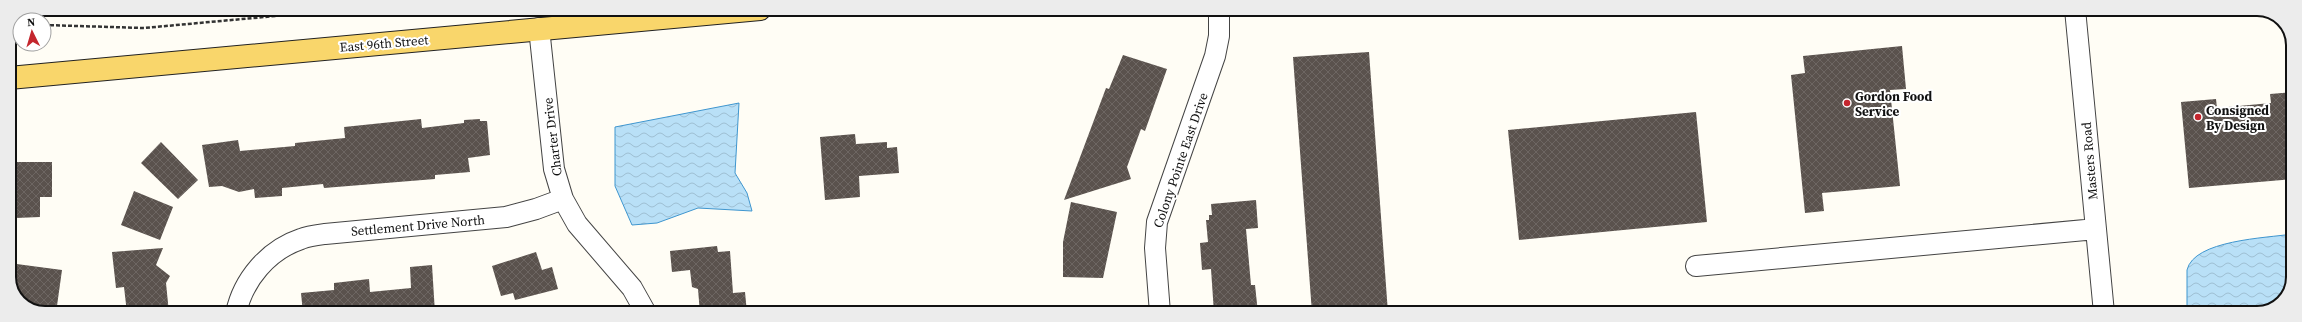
<svg xmlns="http://www.w3.org/2000/svg" width="2302" height="322" viewBox="0 0 2302 322" font-family="'Source Serif 4',serif">
<style>
.water{fill:url(#water-waves);stroke:#3f96cf}
.building{fill:url(#building-cross-hatch)}
.lines{fill:none;stroke-linecap:round;stroke-linejoin:round}
.minor-casing{stroke:#444;stroke-width:22}
.major-casing{stroke:#222;stroke-width:24}
.path{stroke:#333;stroke-width:2.5;stroke-dasharray:4 2;stroke-linecap:butt}
.minor{stroke:#fff;stroke-width:20}
.major{stroke:#f9d66b;stroke-width:22}
.poi-dot{fill:#c4262e;stroke:#fff;stroke-width:1.5}
.labels{text-anchor:middle;stroke-width:4;stroke-linejoin:round;paint-order:stroke}
.street-label{font-size:13px;fill:#111;stroke:#fff}
.poi-label{font-size:13px;font-weight:bold;fill:#111;stroke:#fff;text-anchor:start}
.rim{fill:none;stroke:#111;stroke-width:2}
</style>
<defs>
<pattern id="water-waves" width="16" height="10" patternUnits="userSpaceOnUse"><rect width="16" height="10" fill="#b9e0f7"/><path d="M0 5q4-4 8 0t8 0" fill="none" stroke="#9ebfd3"/></pattern>
<pattern id="building-cross-hatch" width="8" height="8" patternUnits="userSpaceOnUse"><rect width="8" height="8" fill="#5a524d"/><path d="M0 0l8 8M0 8l8-8" fill="none" stroke="#6d6662"/></pattern>
</defs>
<rect width="100%" height="100%" fill="#fffdf5"/>
<path class="water" d="M739,103l-4,70 12,20 5,18 -54,-3 -41,15 -25,2 -17,-39v-59z
M2293,234v47l-12,23 -24,9h-70v-43c7,-30 79,-32 106,-36z"/>
<path class="building" d="M1902,46l4,43 -16,1 10,96 -78,7 2,18 -19,2 -14,-138 14,-2 -2,-17z
M1369,52l19,261h-76l-19,-256z
M1123,55l44,14 -22,62 -4,-2 -14,38 4,12 -67,21 42,-112 3,1z
M2293,92v87l-104,9 -8,-86 35,-3 1,9 54,-5 -1,-9z
M1696,112l11,110 -188,18 -11,-110z
M421,119l1,9 42,-5v-3l16,-1v2h7l3,34 -22,3 2,14 -35,3v4l-111,9 -1,-4 -41,4v8l-27,2 -1,-9 -15,3 -17,-6 -13,1 -7,-42 36,-5 2,11 55,-5v-3l50,-5 -1,-11z
M855,134l1,10 31,-2v6l10,-1 2,26 -40,3 1,21 -35,3 -5,-63z
M161,142l37,38 -20,19 -37,-36z
M9,162h43v35h-12v20l-24,1v-21h-7z
M134,191l39,16 -13,33 -39,-15z
M1256,200l2,28 -12,1 5,56h4l3,28h-44l-3,-44 -9,1 -2,-27 8,-1 -2,-22h3v-5h3l-1,-11z
M1071,202l46,10 -14,66 -40,-1v-35z
M717,246l1,6 12,-1 3,42 12,-1 2,21h-47l-2,-24 -6,-2 -2,-17 -18,2 -2,-21z
M163,248l-7,17 14,11 -4,7 3,30h-42l-3,-26 -8,1 -4,-36z
M536,252l6,18 10,-3 6,22 -43,11 -2,-7 -12,3 -9,-30z
M9,263l53,7 -6,43h-15l-21,-10 -11,-22z
M432,265l3,48h-132l-2,-20 33,-3v-7l35,-4 1,13 41,-4 -1,-21z"/>
<g class="lines">
<defs>
<path id="minor" d="M2075,9l29,304
M539,28l15,141 9,30 14,25 55,64 14,25
M1696,266l400,-37
M236,313c7,-33 32,-63 65,-74 7,-3 16,-4 24,-5l181,-17 30,-8 27,-10
M1160,313l-5,-65 2,-26 58,-166 4,-20v-27"/>
<path id="major" d="M9,78l751,-69"/>
</defs>
<use href="#minor" class="minor-casing"/>
<use href="#major" class="major-casing"/>
<path class="path" d="M44,25l100,3 208,-19
M16,28l4,-1"/>
<use href="#minor" class="minor"/>
<use href="#major" class="major"/>
</g>
<g class="poi-dot">
<circle cx="1847" cy="103" r="4"/>
<circle cx="2198" cy="117" r="4"/>
</g>
<g class="labels">
<g class="street-label">
<text transform="translate(384 43) rotate(-5)" y="5">East 96th Street</text>
<text transform="translate(552 137) rotate(-97)" y="5">Charter Drive</text>
<text transform="translate(1180 160) rotate(-71)" y="5">Colony Pointe East Drive</text>
<text transform="translate(2089 161) rotate(-95)" y="5">Masters Road</text>
<text transform="translate(418 225) rotate(-5)" y="5">Settlement Drive North</text>
</g>
<g class="poi-label">
<text x="1855" y="101">Gordon Food<tspan x="1855" dy="15">Service</tspan></text>
<text x="2206" y="115">Consigned<tspan x="2206" dy="15">By Design</tspan></text>
</g>
</g>
<path d="M0 0H2302V322H0ZM45 16H2257A29 29 0 0 1 2286 45V277A29 29 0 0 1 2257 306H45A29 29 0 0 1 16 277V45A29 29 0 0 1 45 16Z" fill="#ececec" fill-rule="evenodd"/>
<path class="rim" d="M45 16H2257A29 29 0 0 1 2286 45V277A29 29 0 0 1 2257 306H45A29 29 0 0 1 16 277V45A29 29 0 0 1 45 16Z"/>
<g transform="translate(32 32) rotate(355)"><circle r="19" fill="#ffffff" stroke="#a0a0a0"/>
<path d="M0-3L7 15L0 10L-7 15Z" fill="#c4262e"/>
<text y="-6" font-size="11" font-weight="bold" text-anchor="middle" fill="#111111">N</text>
</g>
</svg>
